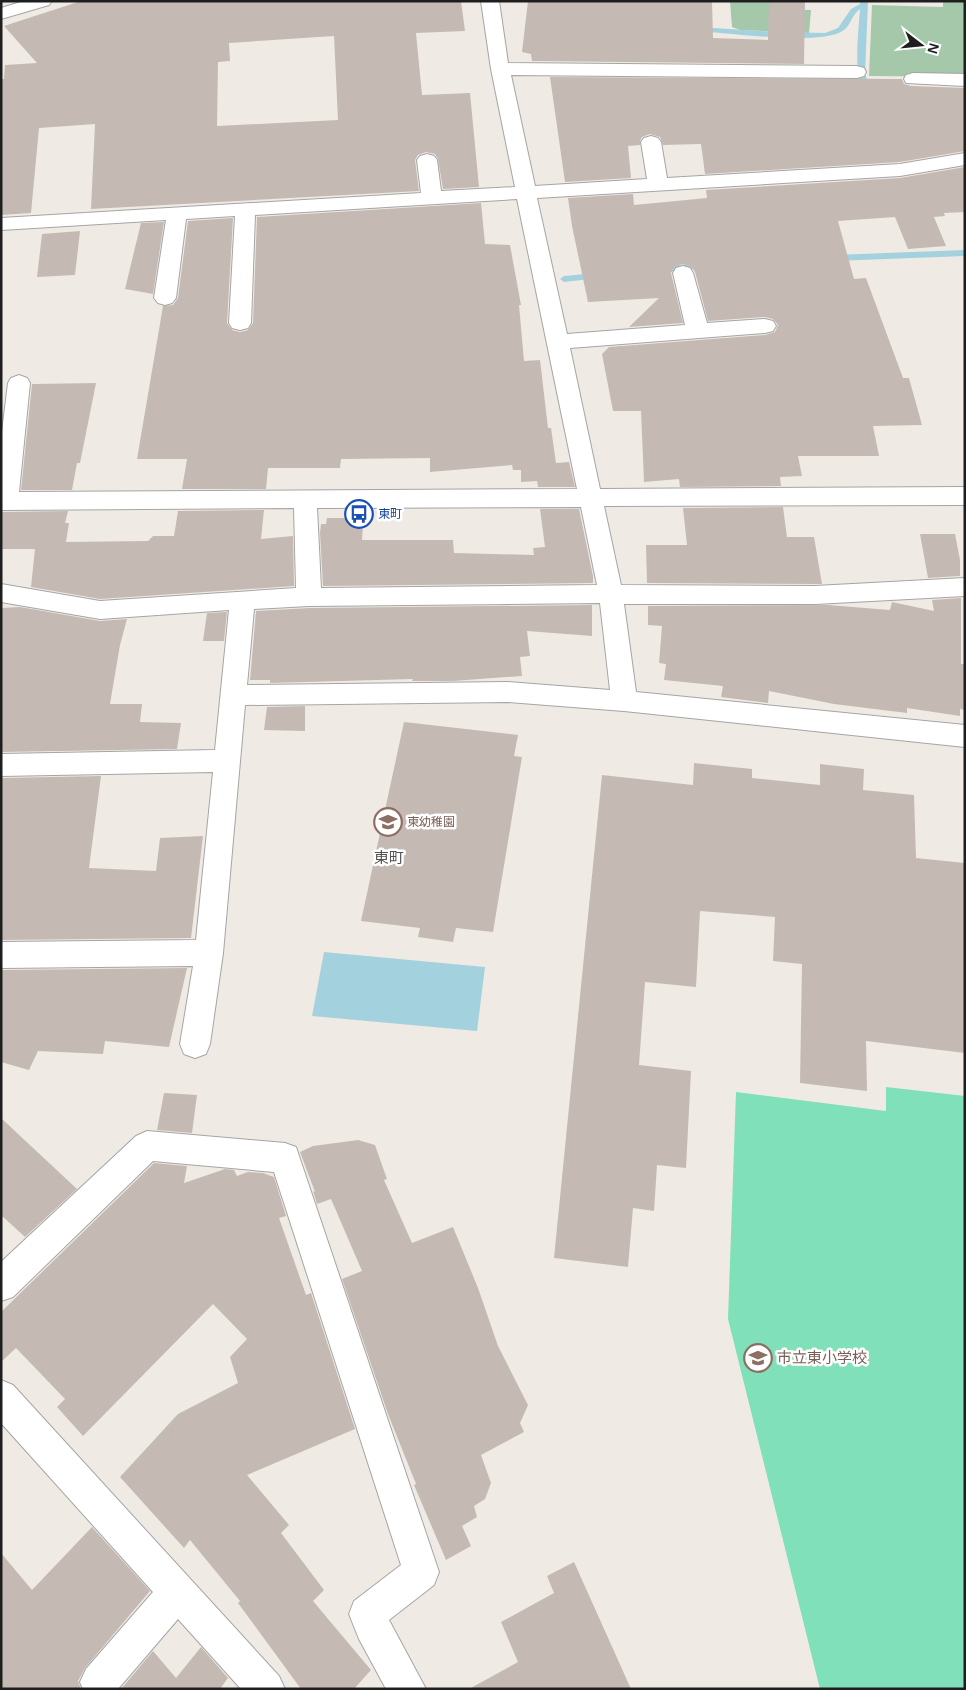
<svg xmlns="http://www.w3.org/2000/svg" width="966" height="1690" viewBox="0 0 966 1690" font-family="Helvetica,'Noto Sans JP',sans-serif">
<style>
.cemetery{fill:#a4c8a9}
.pitch{fill:#80e0b9}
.water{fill:#a3d2de}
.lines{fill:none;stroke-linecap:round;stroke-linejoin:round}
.stream{fill:#a3d2de;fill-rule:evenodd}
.building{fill:#c4bab3;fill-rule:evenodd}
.minor-casing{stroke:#a5a5a5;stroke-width:2}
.minor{fill:#fff;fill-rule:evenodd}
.labels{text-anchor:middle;stroke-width:5;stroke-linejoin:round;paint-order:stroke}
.transit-label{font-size:12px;fill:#164399;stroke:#fff;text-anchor:start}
.education-label{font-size:12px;fill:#785e54;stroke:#fff;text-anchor:start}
.quarter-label{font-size:15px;fill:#515151;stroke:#fff}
.near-education-label{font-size:15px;fill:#785e54;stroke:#fff;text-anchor:start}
</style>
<rect width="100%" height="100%" fill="#efebe4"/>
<path class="cemetery" d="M730,1h42l3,8 36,1 -2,23 -69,-3 -8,-3z
M943,1h22v76l-96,-1 3,-71 71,2z"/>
<path class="pitch" d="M886,1087l79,9v593h-145l-92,-370 8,-227 150,19z"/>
<path class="water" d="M324,952l161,15 -8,64 -165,-15z"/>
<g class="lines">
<path class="stream" d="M860,1h8l-3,73 7,19 -4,2c-17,-8 -9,-69 -8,-86 -9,6 -9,18 -19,23 -24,13 -113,1 -143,-1l-4,-2 4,-2 80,5 47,1 13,-5 13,-19 9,-5z
M965,250v6l-131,5 -4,-3 4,-3z
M706,262l4,3 -1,2 -49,6 -4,-3 4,-3z
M596,273l3,1v4l-35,4 -4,-3 4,-3z"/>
</g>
<path class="building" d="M81,1h380l4,30 -49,2 6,62 48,-2 9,94 -36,2 -5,-30 -3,-5 -9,-2 -8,3 -3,5 4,31 -328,18 4,-85 -56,4 -8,85 -30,2v-136h3l1,-14 32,-2 -33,-37zM334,36l4,84 -121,6 1,-64 12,-1 -1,-18z
M528,1h184l1,37 55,2 1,-39h36l-1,63 -272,-3 -1,-7 -9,-2z
M550,77l352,2 2,5 7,2 54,2v63l-65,11 -195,12 -4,-30 -38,1 -3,-8 -10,-3 -8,3 -2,4v4l-12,1 3,32 -66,4z
M965,167v45l-21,1 1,3 -11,1 12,29 -38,3 -13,-32 -57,4 16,58 12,-1 37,100h6l13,47 -49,1 6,30h-81l4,20 -22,1 1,9 -101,1 -1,-8 -35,3 -3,-71h-28l-11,-57 7,-7 156,-12 10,-3 3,-7 -5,-6 -8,-2 -57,4 -13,-49 -4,-6 -9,-2 -8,3 -3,6 12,50 -54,4 30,-29 -71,4 -16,-76 -4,-28 65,-4 1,11 73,-7 -1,-8 194,-12z
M481,203l4,41 25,1 11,60h-2l5,56 16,-1 8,68h3l5,35 13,-1 6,25h-37l-1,-6 -16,1v-12h-8l-1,-5 -82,7v-14l-89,1 -1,9h-72l-2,21h-84l5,-30h-50l26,-153 10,-1 5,-7 10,-77 45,-3 -6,105 5,7 8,2 8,-2 5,-7 4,-106z
M164,222l-11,72 -28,-5 16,-66z
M80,231l-5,44 -38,2 5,-43z
M96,383l-16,80h-3l-5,27h-51l11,-106z
M783,507l4,30h27l8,47 -175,-1 -1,-38h41l-4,-37z
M540,509h39l14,67v7l-270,3 -3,-53 1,-9h5l1,-6h29v6h7l-1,16h91l1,13 80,2 -1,-7 12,-1z
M264,510l-3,29 32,-3 1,50 -194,13 -69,-12 4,-38h-34v-37l67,-1 -3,12h4l-3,19 82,-1 5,-5h21l4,-25z
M920,534h35l5,26v16l-32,2z
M961,598v66h4v46l-5,-1v7l-53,-8v5l-73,-9 -65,-13 -1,12 -47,-6 2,-11 -59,-6 2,-16 -7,-1 3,-37 -14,-1v-19l180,-1 62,5 2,-8 42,9 -2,-11z
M592,605v31l-65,-5 3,25 -10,1 2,19 -69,5h-41l1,-2 -143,4v-3h-20l6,-69 53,-3z
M20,607l80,14 27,-2 -7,26 -10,59h32l-2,18 41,1 -4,26 -176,3v-144z
M227,612l-3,29h-21l4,-28z
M305,706v25l-41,-1 3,-23z
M404,722l114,13 -4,21 8,1 -29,175 -37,-4 -3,14 -35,-5 2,-9 -59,-7z
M694,763l58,6v9l68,7v-21l44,5 -1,21 51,5 2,63 49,5v190l-99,-12 1,50 -67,-8 2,-119 -29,-3 2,-44 -75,-6 -4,76 -51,-5 -6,83 52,6 -5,97 -29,-3 -3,46 -21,-3 -5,59 -74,-9 48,-483 91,10z
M101,776l-12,92 67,3 4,-33 43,-2 -12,102 -190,2v-162z
M187,968l-18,79 -64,-6 -2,13 -65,-3 -9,19 -28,-8v-92z
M164,1093l33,2 -5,38 -35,-3z
M1,1118l76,71 -52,48 -24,-22z
M358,1140l17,5 12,34 -3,1 28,63 41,-16 25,61 20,58 30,59 -8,18 4,9 -43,23 10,28 -6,16 -11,7 3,11 -15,9 9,20 -25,14 -32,-75 2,-1 -28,-70 -46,-135 20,-8 -31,-72 -14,5 -4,-13 2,1 -15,-40 13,-6z
M154,1163l33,3 -3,17 41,-14 9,1 3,6 11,-4 15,1 11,4 12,39 -7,2 27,77 5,-2 44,136 -108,46 42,50 -8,8 43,57 -11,11 58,69 -17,19h-53l-63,-86 2,-2 -50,-61 -6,8 -64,-71 58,-63 60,-31 -8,-26 17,-18 -34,-35 -130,132 -26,-29 8,-8 -49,-51 -15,14v-50z
M92,1527l58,64 -65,77 -7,13 3,8h-80v-136l31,37z
M574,1562l57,127h-162l49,-27 -17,-40 53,-29 -7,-17z
M201,1647l27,31 -8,11h-99l32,-38 23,27z"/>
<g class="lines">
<defs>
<path id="minor" d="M24,1h28l-3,4 -48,14v-11z
M481,1h18l9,62 349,3 7,2 2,4 -2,4 -7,2 -346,-3 24,111 112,-7 -6,-37 3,-4 7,-2 7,2 3,4 6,36 233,-14 65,-11v12l-65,11 -363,22 30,136 118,-9 -12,-52 3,-5 7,-2 7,2 3,5 14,50 58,-4 8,2 3,5 -3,5 -8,2 -195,15 30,141 365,-2v18l-361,1 17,79 194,1 150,-8v18l-150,8h-191l12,88 329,33v22l-341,-36 -116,-9 -263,3 -22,248 -13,91 -4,10 -11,4 -11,-4 -4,-10 13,-78 -192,2v-26l195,-2 17,-168 -212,4v-22l214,-4 14,-140 -129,9 -99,-17v-18l99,17 196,-13 -2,-80 -293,2v-70l7,-57 3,-5 8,-3 8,3 3,5 -11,109 558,-3 -60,-290 -262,16 -4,108 -3,5 -8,2 -8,-2 -3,-5 6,-107 -49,3 -10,79 -4,5 -7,2 -7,-2 -4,-5 12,-78 -165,10v-12l420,-25 -4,-33 3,-4 7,-2 7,2 3,4 4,31 74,-4 -24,-118zM581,507l16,78 -276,3 -4,-80zM600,603l10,87 -102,-8 -261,3 7,-76 55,-3z
M913,73l52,1v12l-59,-3 -2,-4 2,-4z
M147,1131l138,12 11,4 143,425 -5,13 -45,35 37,69h-40l-27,-50 -10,-25 5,-13 47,-36 -127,-393 -121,-11 -140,136 -12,4v-39l135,-126z
M1,1380l12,5 266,291 6,13h-44l-63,-70 -60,70h-35l-3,-7 6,-13 67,-77 -152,-169z"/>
</defs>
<use href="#minor" class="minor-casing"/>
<use href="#minor" class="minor"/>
</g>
<defs>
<symbol id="bus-ring" viewBox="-11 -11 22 22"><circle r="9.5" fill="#fff" stroke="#1a4fb4" stroke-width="1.5"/><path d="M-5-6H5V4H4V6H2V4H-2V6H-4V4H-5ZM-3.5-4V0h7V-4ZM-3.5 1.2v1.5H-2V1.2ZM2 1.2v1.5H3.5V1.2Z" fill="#1a4fb4"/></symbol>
<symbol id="school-ring" viewBox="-11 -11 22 22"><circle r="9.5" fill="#fff" stroke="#8d6e63" stroke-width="1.5"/><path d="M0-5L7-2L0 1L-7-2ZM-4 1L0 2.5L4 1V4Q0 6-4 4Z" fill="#8d6e63"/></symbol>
</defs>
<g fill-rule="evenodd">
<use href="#bus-ring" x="343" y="498" width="32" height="32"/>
<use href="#school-ring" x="372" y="806" width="32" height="32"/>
<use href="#school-ring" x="742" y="1342" width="32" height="32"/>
</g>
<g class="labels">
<g class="transit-label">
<text x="378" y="518">東町</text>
</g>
<g class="education-label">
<text x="407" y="826">東幼稚園</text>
</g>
<g class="quarter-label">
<text x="389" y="863">東町</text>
</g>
<g class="near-education-label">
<text x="777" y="1363">市立東小学校</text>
</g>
</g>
<rect width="966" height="1690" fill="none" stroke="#1e1e1e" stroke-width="5"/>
<g transform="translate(921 45) rotate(106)" stroke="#ffffff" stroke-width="4" paint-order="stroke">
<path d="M0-4L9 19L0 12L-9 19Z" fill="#1e1e1e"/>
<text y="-8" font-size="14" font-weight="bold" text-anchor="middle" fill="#1e1e1e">N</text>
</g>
</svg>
